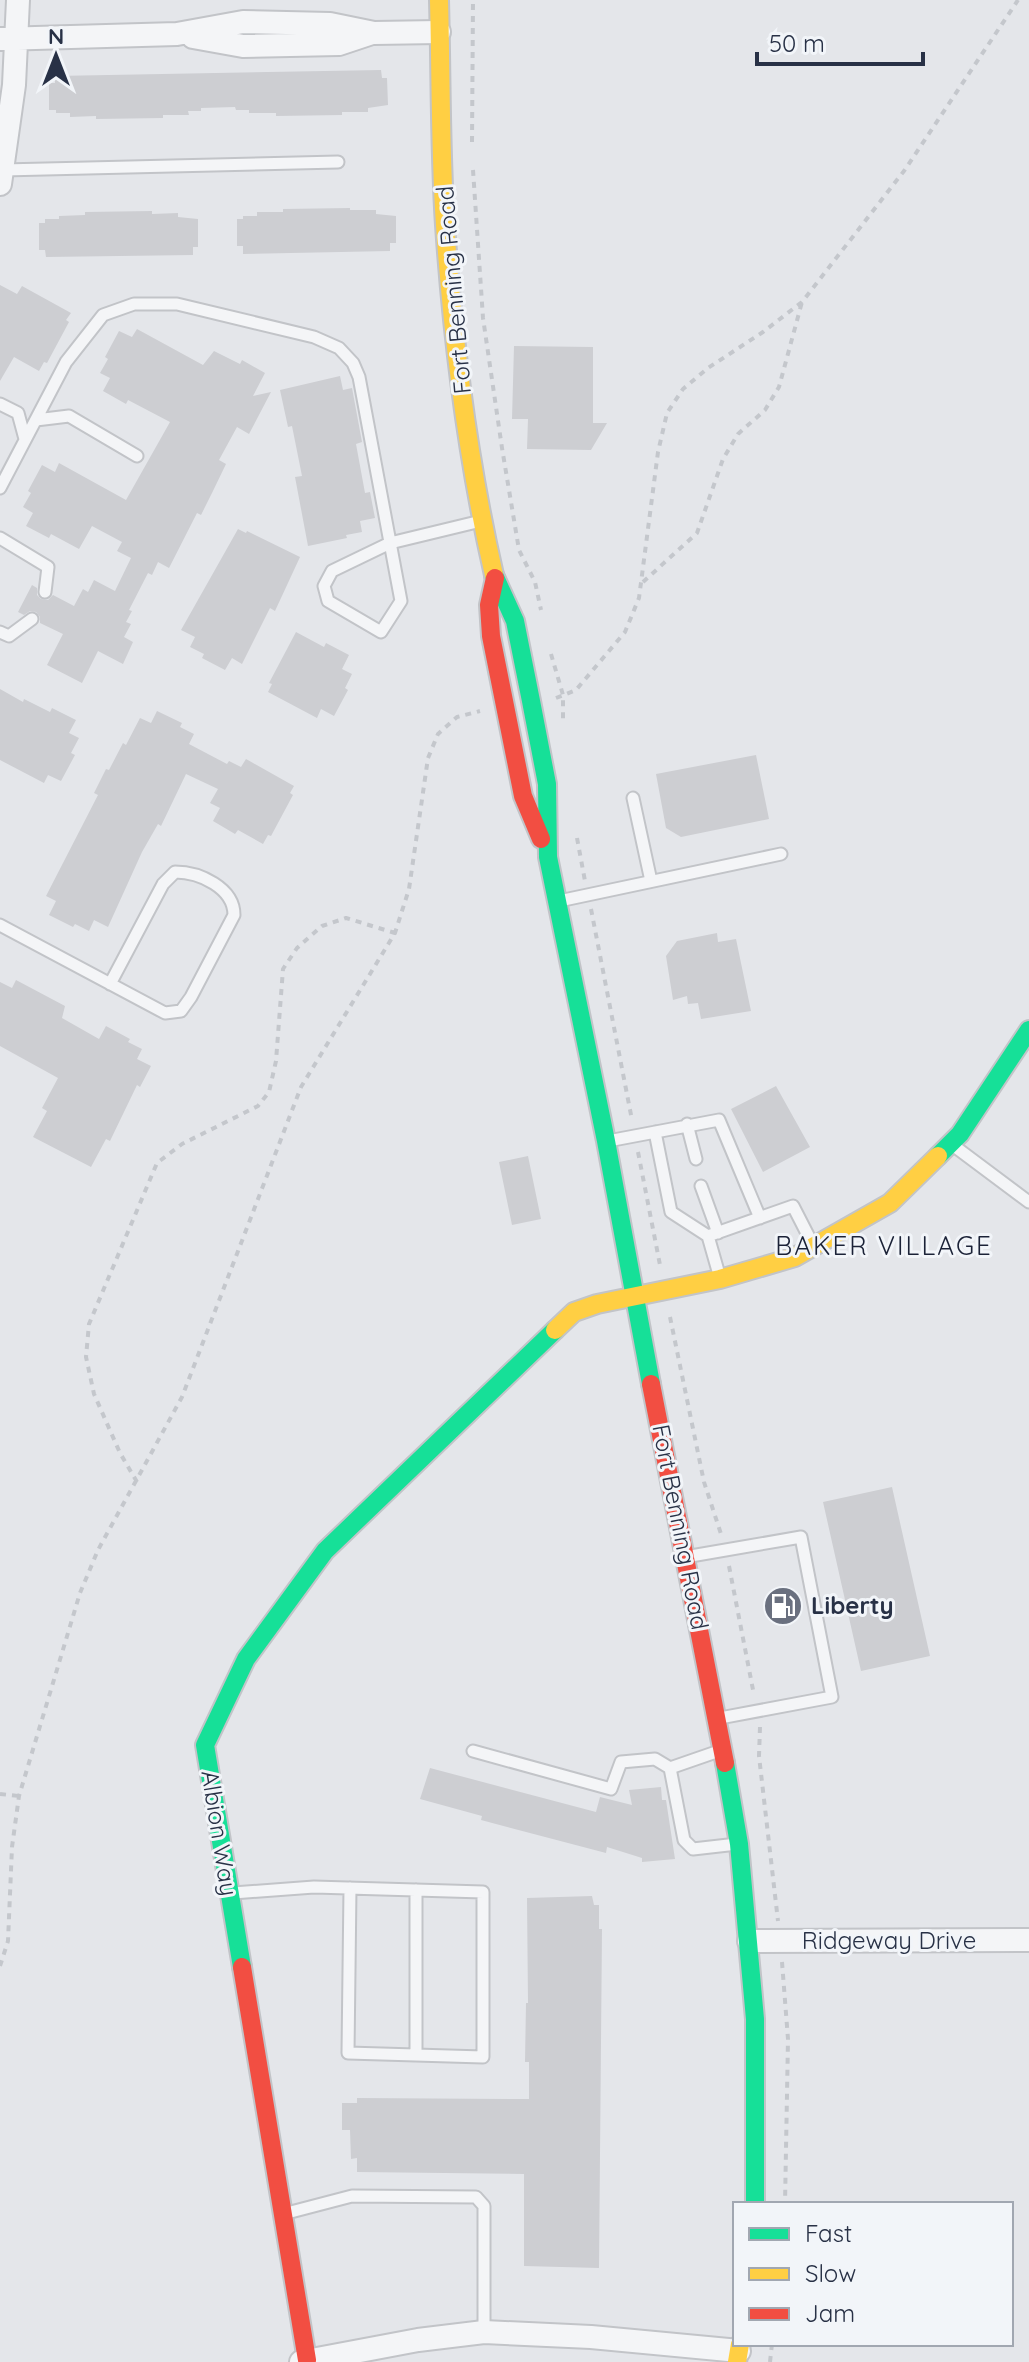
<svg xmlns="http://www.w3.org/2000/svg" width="1029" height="2362" viewBox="0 0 1029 2362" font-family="Quicksand,sans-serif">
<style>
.building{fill:#cdced2}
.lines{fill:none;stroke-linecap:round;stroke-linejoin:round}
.lane-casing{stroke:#c2c4c8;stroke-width:15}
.street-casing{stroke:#c2c4c8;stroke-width:26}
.fast-casing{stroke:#c2c4c8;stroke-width:22}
.slow-casing{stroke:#c2c4c8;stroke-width:22}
.jam-casing{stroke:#c2c4c8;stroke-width:22}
.path{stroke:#c4c7cc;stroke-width:4;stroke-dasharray:6 6;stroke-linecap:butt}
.lane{stroke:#f4f5f7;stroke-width:11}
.street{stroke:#f4f5f7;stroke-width:22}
.fast{stroke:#16e098;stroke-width:18}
.slow{stroke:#ffcf43;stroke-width:18}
.jam{stroke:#f24e42;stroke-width:18}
.labels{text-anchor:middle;stroke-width:6;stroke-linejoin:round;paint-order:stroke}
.street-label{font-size:24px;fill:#283146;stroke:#f2f5f9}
.poi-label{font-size:24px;font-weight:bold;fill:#283146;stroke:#f2f5f9;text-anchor:start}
.neighbourhood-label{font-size:26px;letter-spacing:2px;fill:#1b2237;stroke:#f2f5f9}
</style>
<rect width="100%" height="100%" fill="#e4e6ea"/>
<path class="building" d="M381,70l1,8h5l1,27 -20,3v4h-26v3l-66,1v-3h-27v-3h-13l-1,-3 -34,1v3h-13l1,4h-26v3l-67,1v-3l-26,1v-4h-14v-3h-7v-27h6v-7z
M350,208v2h26v4l20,2v27h-6v8l-147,3v-8h-6v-27h6v-3h14v-4h26v-3z
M152,211v3l26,-1v4l20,2v28h-5v8l-147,2 -1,-7h-6v-27h6v-4h14v-3l26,-1v-3z
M0,285l17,9 5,-8 49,27 -5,7 3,2 -22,41 -3,-1 -5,9 -25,-14 -14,24z
M137,329l66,36 11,-14 26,13 2,-4 23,13 -12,23 18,-4 -22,42 -12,-7 -18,33 7,4 -14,29 -11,22 -4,-2 -28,55 -11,-6 -6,13 -4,-2 -19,37 3,1 -6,11 5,2 -7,13 9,5 -10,22 -25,-13 -16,32 -35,-18 16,-31 -23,-11v-6l-4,-5 -6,-1 -6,4 -6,-3 14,-27 5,3v7l4,4 7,1 5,-5 21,11 9,-17 5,3 6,-12 21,11 16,-33 -14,-7 5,-9 -30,-16 -13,23 -28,-15 -2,4 -23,-12 7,-13 -10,-6 8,-14 -3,-2 14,-26 13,7 4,-9 67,37 44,-78 -42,-22 -2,4 -23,-13 7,-13 -10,-5 8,-14 -3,-2 14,-26 13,6z
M514,346l79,1v76h14l-16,27 -64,-1 1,-30h-16z
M340,376l3,14 9,-2 10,54 -6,2 9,49 5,-1 5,26 -15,3 2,11 -16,3 1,3 -39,8 -13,-69 7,-1 -10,-50 -4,1 -8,-37z
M238,529l8,4 1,-2 53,26 -25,54 -5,-3 -28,56 -10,-6 -7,12 -23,-12 2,-4 -14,-7 5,-10 -14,-7z
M296,632l28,15 2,-4 23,12 -7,14 10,5 -7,14 3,2 -14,26 -13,-7 -4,9 -49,-26 4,-8 -3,-1z
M0,689l23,13 1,-3 26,13 2,-4 24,12 -7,13 10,5 -8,15 4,2 -14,26 -13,-6 -4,8 -44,-23z
M157,711l25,12 -2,4 14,7 -5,10 38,20 2,-3 12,6 5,-8 48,27 -4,7 3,2 -22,41 -3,-1 -5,9 -25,-14 -3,4 -22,-13 7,-13 -10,-5 8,-14 -32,-15 -25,52 -3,-2 -16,28 -34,75 -14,-7 -5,11 -14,-7 -2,3 -24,-12 7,-14 -10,-5 52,-101 -4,-2 12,-24 3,1 14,-27 3,2 14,-27 11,5z
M756,755l13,64 -88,18 -15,-9 -10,-54z
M717,933l1,9 18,-3 15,72 -50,8 -3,-16 -10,1 -1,-8 -14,4 -7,-44 11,-15z
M16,980l49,26 -3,12 37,21 7,-13 24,13 -2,3 14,7 -5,10 14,7 -11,21 -3,-2 -27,56 -4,-2 -15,28 -58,-30 14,-26 -5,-3 16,-30 -58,-32v-64l12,6z
M776,1086l34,61 -47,25 -32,-63z
M528,1156l13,63 -29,6 -13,-63z
M892,1487l38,169 -69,15 -38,-169z
M430,1768l166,44 4,-15 32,8 -3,-15 32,-3 1,13h4l9,59 -33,3v-4l-35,-11 -1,6 -125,-33 1,-4 -62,-17z
M592,1896l2,9h5v24h3l-3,339 -75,-2v-92l-167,-2v-14l-6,1 -1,-29h-8v-27h15v-5l172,1v-37h-4l1,-59h2l-1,-105z"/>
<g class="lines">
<defs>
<path id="lane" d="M3,170l335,-8
M0,404l18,9 7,26
M36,420l33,-4 68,40
M0,488l66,-126 37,-47 31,-11h43l137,33 25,11 14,15 6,14 42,224 -20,31 -53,-31 -4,-15 8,-15 58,-28 91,-22
M0,538l48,29 -3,25
M0,632l9,4 23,-17
M633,798l18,83
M559,901l222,-47
M0,925l165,88 16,-2 10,-14 43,-82c0,-27 -34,-43 -59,-43l-12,12 -53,100
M687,1124l9,35
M655,1132l16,80 37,24
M608,1141l111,-21 41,98
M954,1146l75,56
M701,1186l17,47
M720,1278l-12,-42 85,-30 20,39
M685,1557l116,-20 31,160 -112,21
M473,1751l138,38 10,-27 34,-3 15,9
M719,1751l-49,17 14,72 9,9 44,-5
M233,1893l81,-6 169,5v165l-135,-4 2,-165
M416,2055v-165
M287,2213l65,-17 124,1 8,9v126"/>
<path id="street" d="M193,37l50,9 96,-2 33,-11
M0,39l177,-5 66,-12 87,2 44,9 65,-1
M0,184l14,-99 4,-85
M749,1941l280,-1
M301,2362l117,-22 66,-8 107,5 148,14"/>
<path id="fast" d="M494,575l21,46 16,80 16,83 1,73 58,284 45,243
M938,1156l22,-22 69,-104
M725,1763l14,81 16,175v185
M242,1967l-37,-222 41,-86 79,-108 230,-221"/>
<path id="slow" d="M439,0c2,75 1,151 6,225 8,118 23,236 49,350
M555,1330l19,-18 23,-8 123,-25 75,-22 95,-54 48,-47
M737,2362l3,-18"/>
<path id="jam" d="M495,578l-6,27 2,31 32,160 18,43
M651,1384l74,379
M242,1967l65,393"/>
</defs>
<use href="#lane" class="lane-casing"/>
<use href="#street" class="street-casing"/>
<use href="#fast" class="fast-casing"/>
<use href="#slow" class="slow-casing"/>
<use href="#jam" class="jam-casing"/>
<path class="path" d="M472,142l1,-142
M473,170l10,148 19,130 17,102 16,32 6,28
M643,582l54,-49 26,-74 15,-25 27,-24 14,-23 23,-85
M551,654l12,41v24
M556,698l20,-8 49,-58 14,-34 19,-146 9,-39 16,-24 25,-21 55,-36 39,-30 102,-131 114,-171
M577,838l8,43
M591,909l41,211
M638,1152l22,113
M670,1317l34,165 17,52
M137,1482l-17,-29 -26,-59 -8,-37 3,-33 68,-161 25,-19 76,-38 11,-14 7,-31 7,-92 14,-21 25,-22 24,-8 49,15
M729,1566l25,129
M760,1727l-1,29 19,165
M0,1794l19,2
M782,1962l6,77 -3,165
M0,1966l8,-25 4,-94 7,-51 61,-203 18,-43 84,-153 119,-310 94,-154 14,-44 19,-131 10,-24 19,-17 23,-6
M770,2362l2,-18"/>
<use href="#lane" class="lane"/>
<use href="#street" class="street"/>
<use href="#fast" class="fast"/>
<use href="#slow" class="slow"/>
<use href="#jam" class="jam"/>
</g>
<defs>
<symbol id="fuel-disc" viewBox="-11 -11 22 22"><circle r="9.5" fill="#6a707f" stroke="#f2f5f9"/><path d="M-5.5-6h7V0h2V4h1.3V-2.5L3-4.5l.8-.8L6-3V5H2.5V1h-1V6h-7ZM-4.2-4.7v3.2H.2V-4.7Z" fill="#fff"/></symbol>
</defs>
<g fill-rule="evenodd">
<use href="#fuel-disc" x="761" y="1584" width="44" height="44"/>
</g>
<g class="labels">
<g class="street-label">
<text transform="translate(454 290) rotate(-95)" y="8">Fort Benning Road</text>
<text transform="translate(680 1527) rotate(79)" y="8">Fort Benning Road</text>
<text transform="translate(219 1833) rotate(81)" y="8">Albion Way</text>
<text x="889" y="1949">Ridgeway Drive</text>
</g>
<g class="poi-label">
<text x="811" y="1614">Liberty</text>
</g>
<g class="neighbourhood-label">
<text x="884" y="1255">BAKER VILLAGE</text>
</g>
</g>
<rect x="733" y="2202" width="280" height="144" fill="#f2f5f9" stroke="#a1a7b1" stroke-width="2"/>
<rect x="749" y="2228" width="40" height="12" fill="#16e098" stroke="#a1a7b1" stroke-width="2"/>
<text x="805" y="2242" font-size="24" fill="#283146">Fast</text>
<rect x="749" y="2268" width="40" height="12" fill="#ffcf43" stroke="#a1a7b1" stroke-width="2"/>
<text x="805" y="2282" font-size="24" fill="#283146">Slow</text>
<rect x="749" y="2308" width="40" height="12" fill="#f24e42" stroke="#a1a7b1" stroke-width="2"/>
<text x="805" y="2322" font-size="24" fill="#283146">Jam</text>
<g transform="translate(56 56)" stroke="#f2f5f9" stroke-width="6" paint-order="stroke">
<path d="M0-6L14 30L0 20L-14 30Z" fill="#283146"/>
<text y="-12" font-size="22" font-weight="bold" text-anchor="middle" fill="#283146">N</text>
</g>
<path d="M757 52v12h166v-12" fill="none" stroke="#283146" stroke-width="4"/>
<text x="769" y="52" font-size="24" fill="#283146" stroke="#f2f5f9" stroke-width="6" paint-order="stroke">50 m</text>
</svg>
